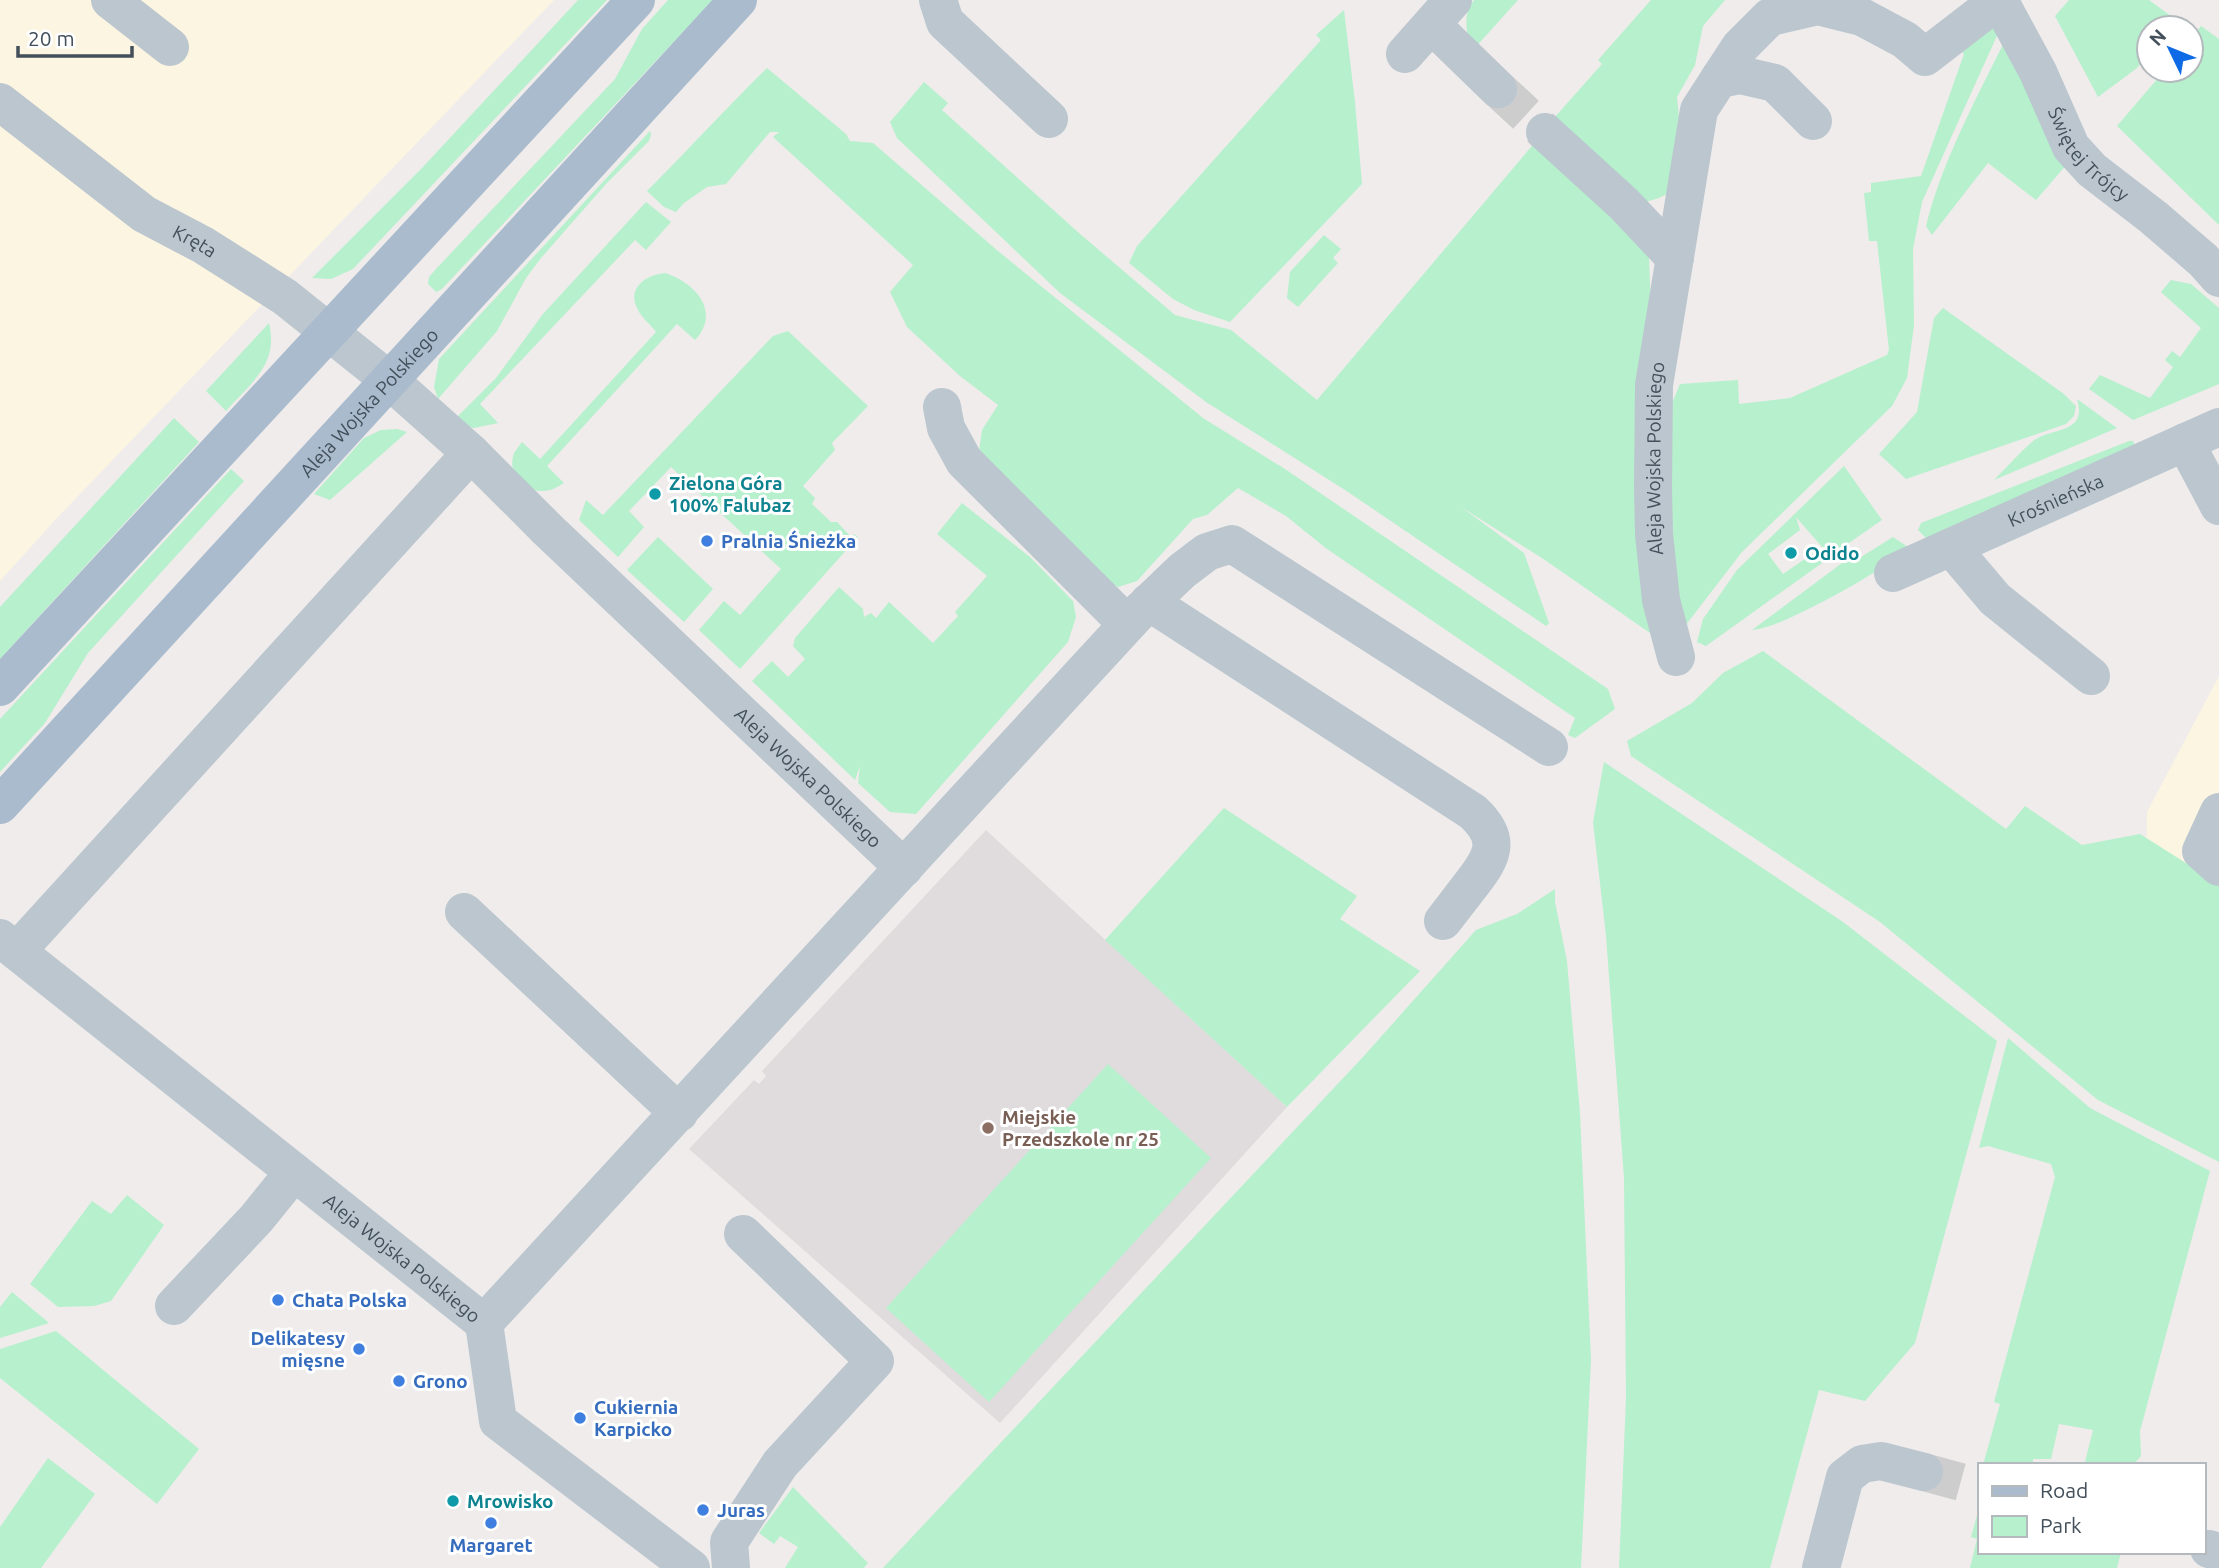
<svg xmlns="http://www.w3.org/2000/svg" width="2219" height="1568" viewBox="0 0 2219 1568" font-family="Ubuntu,sans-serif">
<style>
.commercial{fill:#fcf5e2}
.education{fill:#e0dcdd}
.green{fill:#b6f0cd}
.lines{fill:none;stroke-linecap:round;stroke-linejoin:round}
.minor-tunnel{stroke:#cdcdce;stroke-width:38;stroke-dasharray:38 19;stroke-linecap:butt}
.minor{stroke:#bbc6cf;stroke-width:38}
.major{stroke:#a9bbcd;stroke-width:38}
.culture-dot{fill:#0f9aa8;stroke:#fff;stroke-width:2.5}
.shop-dot{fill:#3f7fe0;stroke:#fff;stroke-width:2.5}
.education-dot{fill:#8d6e63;stroke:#fff;stroke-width:2.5}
.labels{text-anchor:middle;stroke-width:6;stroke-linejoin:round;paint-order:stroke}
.street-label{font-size:19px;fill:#434f5a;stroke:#fff}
.culture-label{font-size:19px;font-weight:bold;fill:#0d838f;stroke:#fff;text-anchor:start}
.shop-label{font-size:19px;font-weight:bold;fill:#366cbe;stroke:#fff;text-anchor:start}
.education-label{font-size:19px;font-weight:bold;fill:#785e54;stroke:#fff;text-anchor:start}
</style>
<rect width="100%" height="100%" fill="#efeceb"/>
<path class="commercial" d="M0,0h554l-497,518 -57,63z
M2219,676v228l-73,-23 1,-69z"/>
<path class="education" d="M986,830l301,277 -287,316 -311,-274 65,-69 5,4 7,-8 -4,-5z"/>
<path class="green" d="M578,0h29l-254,269 -22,10 -19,-1 110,-110z
M668,0h45l-271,289 -6,3 -8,-8 1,-7 6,-7 180,-191 27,-50z
M1474,0h44l-45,50c-7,-16 -11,-35 1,-50z
M1651,0h74l-22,26 -8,39 -18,32 4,42 -8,52 -14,7 -17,5 -88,-85 48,-54 -4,-4z
M2069,0h80l26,19 -8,9h-18v24l-12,16 -39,29 -43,-81z
M1344,10l11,92 7,82 -132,138 -36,-12 -21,-11 -44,-36 8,-17 184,-206 -5,-5z
M1979,19l21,10 -78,173 -9,47 1,76 -7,53 -15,28 -150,146 -67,87 -15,-207 20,-48 58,-4 1,24 51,-6 97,-43 2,-5 -12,-109h-8l-5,-48 7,-1v-9l50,-7 43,-122 -10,-10z
M2201,26l18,13v186l-102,-99 48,-56h26v-32z
M2008,34l60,129 -32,37 -48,-37 -56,72 -6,-9c17,-68 52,-130 82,-192z
M767,68l79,66 4,7 23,2 125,108 205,167 82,51 323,220 7,20 -40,29 -7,-3 7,-17 -248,-169 -41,-33 -48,-28 -31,27 -14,4 -56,62 -19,6 -27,-17 -112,-119 3,-21 16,-25 -38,-29 -53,-49 -17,-35 23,-27 -140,-128 6,-5h-9l-44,52 -19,3 -23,16 -8,9 -12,-5 -17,-16c41,-41 79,-83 120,-123z
M924,82l24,21 -6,7 137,123 96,82 56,15 86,70 220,-260 112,117 14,385 -121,-84 -81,-51 63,46 25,70 -3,3 -201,-136 -139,-88 -146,-109 -163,-155 -7,-16z
M650,131l1,4 -2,6 -43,43 -65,74 -15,20 -29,53 -59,68 -4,-12 5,-28z
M646,202l25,20 -25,28 -11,-10 -155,164 18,19 -24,5 -23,-5 45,-45 47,-64z
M1324,235l17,14 -8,9 5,5 -40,44 -11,-9 3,-26z
M665,273c29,9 57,38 30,67l-18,-16 -130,142 17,17c-7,4 -12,8 -21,8 -16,1 -35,-18 -30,-34 1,-6 6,-10 9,-15l18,17 116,-127c-5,-7 -14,-14 -18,-22 -12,-21 7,-35 27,-37z
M2171,280l20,4 28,24v76l-86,36 -44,-31 11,-14 50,23 23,-31 -8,-7 7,-9 8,6 21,-29 -40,-36z
M1943,308l121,86 12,12 -2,10 -8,8 -160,55 -27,-25 38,-42 17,-94z
M269,323c10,42 -18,59 -43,88l-20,-20z
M788,331l80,75 -36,37 3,7 -32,36 12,12 -3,6 19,18h6l14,15 3,-3 4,3 -118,132 -41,-39 25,-29 16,14 41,-46 -110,-102 -42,44 15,16 -26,30 -39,-37 7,-20 17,15 170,-179z
M2077,399l40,29 -123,52c13,-13 25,-27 39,-39 17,-14 55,-6 44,-42z
M174,418l25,24 -199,217v-52z
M397,429l10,3 -77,68 -16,-6 50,-56 17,-8z
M2129,441h4l4,9 -205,94 -14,-14 3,-7z
M1844,466l38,54 -52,36 -34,-39 4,13 -32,24 15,20 32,-22 7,11 -116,83 -9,-4 6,-23 34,-49z
M231,469l13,12 -156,172 -43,70 -45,49v-53z
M962,503l68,54 43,44 3,16 -8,25 -152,172 -26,-2 -32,-29 2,-17 -5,14 -103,-99 20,-20 16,16 17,-18 -12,-13 2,-8 44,-51 24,22 1,8 7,-4 5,5 13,-16 44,41 25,-27 -3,-4 32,-36 -50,-42z
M658,537l55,52 -29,33 -57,-52z
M1893,537l18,12c-36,24 -73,46 -113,65 -15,7 -29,14 -46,16l94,-70 15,-3z
M1763,651l243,178 19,-23 57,39 58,-11 79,50v278l-121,-62 -218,-178 -249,-166 -4,-15 65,-38 31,-30z
M1604,762l239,160 154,119 -82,302 -50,58 -46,-11 -49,178h-151l7,-170 -2,-220 -18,-242 -13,-114z
M1224,808l133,88 -17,23 80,52 -133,136 -182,-167z
M1555,889v13l12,59 13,152 11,247 -10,208h-698l480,-511 113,-127 41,-16z
M2008,1038l82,70 120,63 -70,260 1,25 -8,9h-38l-10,-3 8,-32 -34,-6 -8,35h-18v6h-50l17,-61 -6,-2 61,-225 -4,-13 -63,-18 -9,2z
M1108,1064l103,94 -222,244 -103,-94z
M127,1195l37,30 -53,76 -17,5 -36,1 -28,-23 62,-83 19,13z
M12,1292l37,31 -49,15v-31z
M56,1331l143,118 -42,55 -157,-126v-29z
M48,1458l47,36 -54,74h-41v-41z
M793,1487l75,76 -4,5h-79l13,-21 -18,-11 -6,8 -15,-11z
M1979,1508v44h142l-4,16h-147l7,-29 -6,-2z"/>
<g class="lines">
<path class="minor-tunnel" d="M1498,89l47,43
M1924,1472l55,15"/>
<g class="minor">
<path d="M110,0l60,47"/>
<path d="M938,0l7,22 104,97"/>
<path id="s1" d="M1999,0l39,72 33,75 21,23 61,47 50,43 16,18"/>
<path d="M1432,25l66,64"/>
<path d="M1405,54l48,-54"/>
<path d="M1719,79l21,-32 30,-30 48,-11 44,11 43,23 20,17 74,-57"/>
<path id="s2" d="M0,102l144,112 59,31 82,52 104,83 82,73 77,77 356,338"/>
<path d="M1545,132l79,72 51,54"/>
<path d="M942,407l4,21 18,33 163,163"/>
<path d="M2185,442l34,64"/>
<path d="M1951,547l44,52 96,77"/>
<path id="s3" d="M1893,573l326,-146"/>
<path d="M1149,602l324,210c28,26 21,43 0,70 -10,13 -20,26 -30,39"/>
<path id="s4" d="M1676,657l-15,-57 -7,-66 -1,-46 1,-103 45,-275 20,-31 21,-4 35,8 38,38"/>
<path d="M2219,812l-18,39 18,16"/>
<path d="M464,912l215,201"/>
<path id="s5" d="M0,938l484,385"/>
<path d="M17,951l454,-498"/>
<path d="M174,1306l82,-87 38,-47"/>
<path d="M484,1323l653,-709 45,-43 25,-19 25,-8 317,203"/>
<path d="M484,1323l14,98 193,147"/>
<path d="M2209,1549l10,3"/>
<path d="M731,1568l-2,-26 51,-78 95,-103 -132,-127"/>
<path d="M1821,1568l24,-91 17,-13 19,-3 43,11"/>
</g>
<g class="major">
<path d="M0,687l636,-687"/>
<path id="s6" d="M0,805l738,-805"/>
</g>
</g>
<g class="culture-dot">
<circle cx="655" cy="494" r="7"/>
<circle cx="1791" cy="553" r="7"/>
<circle cx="453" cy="1501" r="7"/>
</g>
<g class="shop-dot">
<circle cx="707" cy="541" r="7"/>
<circle cx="278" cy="1300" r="7"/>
<circle cx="359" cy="1349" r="7"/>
<circle cx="399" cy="1381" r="7"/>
<circle cx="580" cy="1418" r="7"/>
<circle cx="703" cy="1510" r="7"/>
<circle cx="491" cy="1523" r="7"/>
</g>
<circle class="education-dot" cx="988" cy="1128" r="7"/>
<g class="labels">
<g class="street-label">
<text dy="7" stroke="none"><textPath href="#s1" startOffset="180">Świętej Trójcy</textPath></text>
<text dy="7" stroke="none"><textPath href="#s2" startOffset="240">Kręta</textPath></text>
<text dy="7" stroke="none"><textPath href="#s6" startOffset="546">Aleja Wojska Polskiego</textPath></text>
<text dy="7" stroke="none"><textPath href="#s4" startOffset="201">Aleja Wojska Polskiego</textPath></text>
<text dy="7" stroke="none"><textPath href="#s3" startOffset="178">Krośnieńska</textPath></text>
<text dy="7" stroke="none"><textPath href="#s2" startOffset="1057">Aleja Wojska Polskiego</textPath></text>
<text dy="7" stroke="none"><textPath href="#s5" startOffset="514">Aleja Wojska Polskiego</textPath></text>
</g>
<g class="culture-label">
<text x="669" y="490">Zielona Góra<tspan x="669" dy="22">100% Falubaz</tspan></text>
<text x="1805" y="560">Odido</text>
<text x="467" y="1508">Mrowisko</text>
</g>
<g class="shop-label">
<text x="721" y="548">Pralnia Śnieżka</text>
<text x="292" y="1307">Chata Polska</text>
<text x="345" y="1345" text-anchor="end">Delikatesy<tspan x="345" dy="22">mięsne</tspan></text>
<text x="413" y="1388">Grono</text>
<text x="594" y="1414">Cukiernia<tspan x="594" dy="22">Karpicko</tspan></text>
<text x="717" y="1517">Juras</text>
<text x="491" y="1552" text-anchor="middle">Margaret</text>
</g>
<g class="education-label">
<text x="1002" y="1124">Miejskie<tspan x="1002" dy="22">Przedszkole nr 25</tspan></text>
</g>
</g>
<rect x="1978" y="1463" width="228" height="91" fill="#ffffff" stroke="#b4b9bd" stroke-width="2"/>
<rect x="1992" y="1486" width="35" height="10" fill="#a9bbcd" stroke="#b4b9bd" stroke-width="2"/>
<text x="2040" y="1498" font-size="21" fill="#434f5a">Road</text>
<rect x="1992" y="1516" width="35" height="21" fill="#b6f0cd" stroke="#b4b9bd" stroke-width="2"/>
<text x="2040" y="1533" font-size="21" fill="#434f5a">Park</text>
<g transform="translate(2170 49) rotate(313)"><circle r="33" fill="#ffffff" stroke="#b4b9bd" stroke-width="2"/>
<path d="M0-5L12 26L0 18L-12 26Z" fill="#0f6ae5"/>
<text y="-10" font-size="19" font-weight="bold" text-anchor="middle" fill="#434f5a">N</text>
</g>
<path d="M18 46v10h114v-10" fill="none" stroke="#434f5a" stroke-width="3.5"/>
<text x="28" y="46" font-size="21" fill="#434f5a" stroke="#ffffff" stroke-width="5" paint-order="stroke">20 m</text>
</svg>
